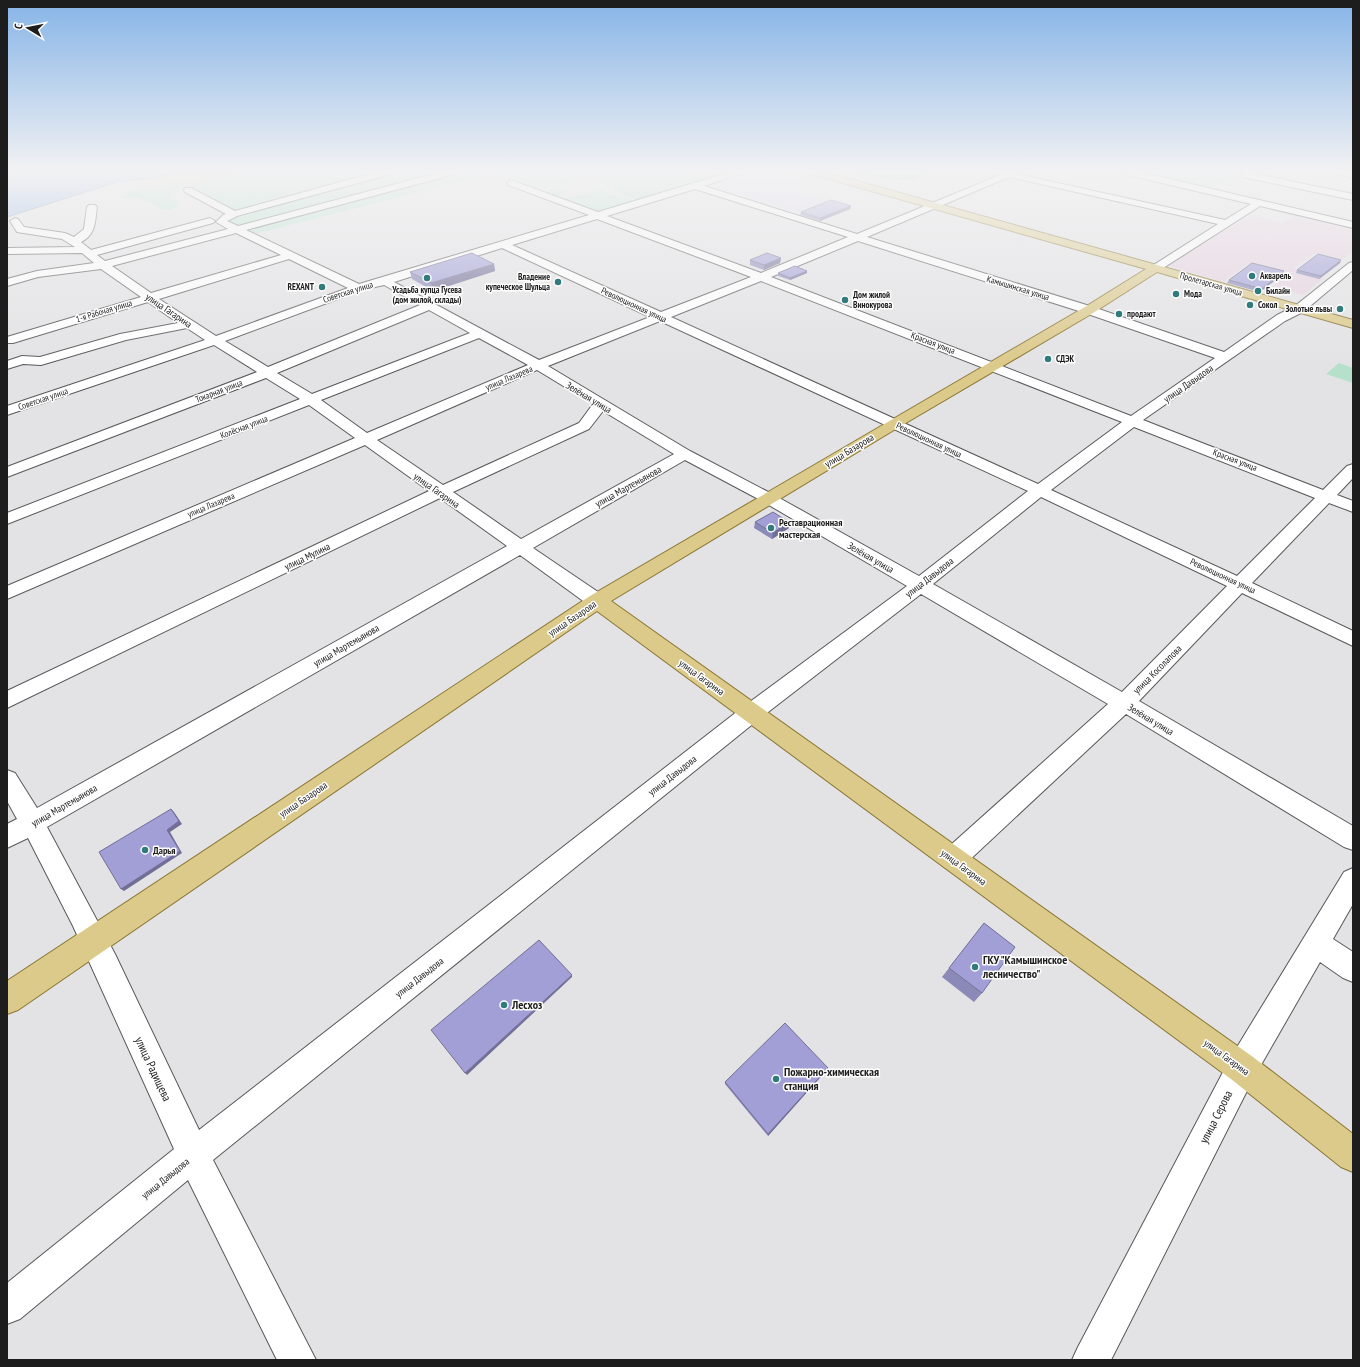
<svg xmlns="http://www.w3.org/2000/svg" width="1360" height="1367" viewBox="0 0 1360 1367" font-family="'PT Sans Narrow',sans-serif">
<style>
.commercial{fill:#e7d2e0}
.industrial{fill:#ddd5ea}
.green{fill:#b5e1cb}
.forest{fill:#82c1a3}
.sand{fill:#e3dab5}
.water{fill:#93b5e5;stroke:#7087a9}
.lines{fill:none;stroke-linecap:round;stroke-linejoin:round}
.minor-casing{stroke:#59595b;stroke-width:2}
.major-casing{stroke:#8a7633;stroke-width:2}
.minor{fill:#fff;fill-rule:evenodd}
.major{fill:#dcca8b;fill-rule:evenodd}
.wall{fill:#8a89b8}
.shaded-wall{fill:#716f96}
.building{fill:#a19fd6;stroke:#716f96}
.poi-dot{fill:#317b7d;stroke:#fff;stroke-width:1.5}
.labels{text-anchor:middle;stroke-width:3;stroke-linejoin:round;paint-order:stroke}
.far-poi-label{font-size:9px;font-weight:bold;fill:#1d1d1e;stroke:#fff;text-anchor:start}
.far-street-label{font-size:9px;fill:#1d1d1e;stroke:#fff}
.street-label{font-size:10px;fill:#1d1d1e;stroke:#fff}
.poi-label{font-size:10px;font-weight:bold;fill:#1d1d1e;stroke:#fff;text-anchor:start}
.near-poi-label{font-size:12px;font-weight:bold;fill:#1d1d1e;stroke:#fff;text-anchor:start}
.near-street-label{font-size:12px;fill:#1d1d1e;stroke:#fff}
</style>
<rect width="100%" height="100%" fill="#e3e3e5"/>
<path class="commercial" d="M1251,215l31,8 12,-7 59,14v22l-11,8 -27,-7 -22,16 31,9 -21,17 -30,-8 12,-13 -38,-10 -24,18 -51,-15 -3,-3z"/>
<path class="industrial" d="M747,172h24l32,10 -18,6 44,13 -29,12 -93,-28z"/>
<path class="green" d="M233,172h140l-146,43 -47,-26 -8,8v2l10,2 -6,1 1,4 -8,4h-6l-10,-6 -16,-6h-13l-3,-2 5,-1 1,-1 -3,-2 45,-9 16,4 50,-12z
M393,172l103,1 -242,61 -25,-12 -1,-3 4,-2z
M497,172h193l-4,2 19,6 -68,20 -28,-10 3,-3 -16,-6 13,-4 -10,-4 -57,16z
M1133,172h108l-33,18z
M576,182l-19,6 11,4 -8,3 2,1 -5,1 -14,-5 24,-9z
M604,188l3,1 -2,3 32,10 -39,12 -37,-15c14,-4 27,-7 42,-7l-7,-2z
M1339,363l14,5v15l-27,-9z"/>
<path class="forest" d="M851,172h72l3,3 -12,5 -27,-1z"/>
<path class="sand" d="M177,172h56l2,3 -50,12 -15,-4 -28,5 -15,-3c17,-6 34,-8 50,-13z"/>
<path class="water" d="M7,172h170l-21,6 -39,4 -110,35z"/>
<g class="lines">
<defs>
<path id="minor" d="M377,172h15l-1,2 -154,42 -10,5 11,5 203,-54h15l-1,2 -209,56 113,54 230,-69 -81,-30 -1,-2 4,-3 87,32 132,-40h14l-40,14 153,48 143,-59 -3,-3h22l-2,2 208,46 26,-16 -123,-29 -4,-3h16l213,50v6l-93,-22 -100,64 -4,1 -5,-3 1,-2 66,-42 -209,-47 -142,60 226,70 131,45 53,-37 18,-9 54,-43 4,-1v8l-50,42 -18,9 -142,99 180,70 24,-24 6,-2v14l-16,17 16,6v11l-24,-9 -77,80 101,48v15l-111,-53 -103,108 214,125v24l-9,-3 -218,-133 -164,153 -9,3 -9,-3 -4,-8 4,-8 164,-147 -187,-110 -162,125 -546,441 103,200h-39l-89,-180 -168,139 -13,5v-41l167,-134 -101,-223 -45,-88 -21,10v-24l10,-5 -10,-18v-31l8,3 22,35 470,-262 -67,-48 -433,210v-17l422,-200 -64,-46 -358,154v-13l348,-148 -46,-33 -302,119v-11l293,-114 -34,-21 -259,99v-10l250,-95 -43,-27 -207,70v-9l198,-66 -18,-12 -61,12 -85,25 -18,-1 -16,5v-8l15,-5 18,1 80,-23 58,-11 -30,-21 -135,41h-6v-6l134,-40 -40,-28 -63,8 -31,9v-7l30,-8 57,-8 -12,-10 -75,1v-6l68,-1 -13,-8 -45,-7 -7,-11 5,-3 3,1 6,8 41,6 9,4 10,-8 3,-22 2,-2h6l2,2c-2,14 -1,28 -16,35l10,8 119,-32 5,3 -2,2 -116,32 8,6 123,-32 -12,-7 7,-7 3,-1 -41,-22 -1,-2 1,-2h6l44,23zM695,189l153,48 -87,36 -154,-57zM597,219l154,58 -90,35 -149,-67zM236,233l45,22 -130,38 -39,-27zM858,241l227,72 130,45 -84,58 -360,-139zM502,248l148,69 -111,43 -145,-78zM289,259l59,29 -132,48 -57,-37zM761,281l361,141 -84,62 -367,-167zM384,285l36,20 -152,62 -43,-26 137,-51zM429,310l41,23 -158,61 -35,-21zM660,321l368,170 -109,85 -145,-81 -84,-44 -142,-85zM479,338l49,27 -161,68 -46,-33zM537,370l56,34 -14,19 -136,62 -66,-45zM603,411l71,43 -153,85 -68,-47 136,-63zM1134,427l181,71 -78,78 -186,-86zM685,460l77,41 145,85 -164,121 -544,423 -84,-176 -68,-127 473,-272 70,51 7,1 7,-1 2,-5 -2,-5 -71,-48zM1041,497l186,89 -105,106 -189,-108z
M1246,172l107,22v6l-110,-23 -1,-2 1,-2z
M1336,172h17v6l-16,-4z
M1353,868v36l-20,35 20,13v30l-10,-4 -23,-16 -67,117 -142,281h-39l6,-13 153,-290 113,-185z"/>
<path id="major" d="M810,172h15l528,148v8l-196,-56 -64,41 -194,114 -288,174 642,456 100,77v38l-12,-5 -110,-88 -634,-468 -579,399 -11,4v-33l583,-385 495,-289 61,-38 -335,-95z"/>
</defs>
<use href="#minor" class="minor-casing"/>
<use href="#major" class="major-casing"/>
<use href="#minor" class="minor"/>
<use href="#major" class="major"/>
</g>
<path class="wall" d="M851,206l-1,3 -30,12 -20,-6 1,-3z
M781,258l-1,5 -16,7 -14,-5v-5z
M1340,263l-21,16 -23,-6 1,-3z
M494,264l1,7 -62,20 -21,-12 -2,-7z
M807,271v2l-17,7 -12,-4v-3z
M1283,274l-23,18 -33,-9 2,-3z
M755,522h34v6l-17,11 -18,-11z
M949,968l33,25 -8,9 -32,-25z
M828,1068l-60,68 -43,-52v-2z"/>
<path class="shaded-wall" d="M851,206l-1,3 -30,12v-3z
M781,258l-1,5 -16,7v-5z
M1341,260l-1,3 -21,16 2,-3z
M494,264l1,7 -62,20 -2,-8z
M807,271v2l-17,7v-2z
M1284,271l-1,3 -23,18 2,-3z
M789,522v6l-17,11 1,-6z
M171,809l3,3 8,12 -12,8 12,21 -58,38 -3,-2 46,-59z
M572,975v2l-105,98 -2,-2z
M828,1068l-1,2 -59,66v-2z"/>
<path class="building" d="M831,200l20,6 -31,12 -19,-6z
M472,253l22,11 -63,19 -21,-11z
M767,253l14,5 -17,7 -14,-5z
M1318,254l23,6 -20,16 -24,-6z
M1252,263l32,8 -22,18 -33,-9z
M795,266l12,5 -17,7 -12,-5z
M773,512l16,10 -16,11 -18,-11z
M171,809l8,12 -12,9 13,21 -59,38 -22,-37z
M984,923l31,24 -33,46 -33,-25z
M539,940l33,35 -107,98 -34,-43z
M785,1023l43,45 -60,66 -43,-52z"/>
<linearGradient id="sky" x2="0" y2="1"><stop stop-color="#86b4e7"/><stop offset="0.47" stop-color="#f2f2f3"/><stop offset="1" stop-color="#f2f2f3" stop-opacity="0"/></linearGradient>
<rect width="1360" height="364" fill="url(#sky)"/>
<g class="poi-dot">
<circle cx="1252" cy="276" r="4"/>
<circle cx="427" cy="278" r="4"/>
<circle cx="558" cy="282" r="4"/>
<circle cx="322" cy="287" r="4"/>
<circle cx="1258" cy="291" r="4"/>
<circle cx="1176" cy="294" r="4"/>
<circle cx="845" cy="300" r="4"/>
<circle cx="1250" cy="305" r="4"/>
<circle cx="1340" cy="309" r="4"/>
<circle cx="1119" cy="314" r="4"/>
<circle cx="1048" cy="359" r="4"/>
<circle cx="771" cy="528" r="4"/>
<circle cx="145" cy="850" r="4"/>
<circle cx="975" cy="967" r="4"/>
<circle cx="504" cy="1005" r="4"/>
<circle cx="776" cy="1079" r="4"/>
</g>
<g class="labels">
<g class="far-poi-label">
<text x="1260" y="279">Акварель</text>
<text x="550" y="280" text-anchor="end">Владение<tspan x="550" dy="10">купеческое Шульца</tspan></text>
<text x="314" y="290" text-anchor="end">REXANT</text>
<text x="427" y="293" text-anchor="middle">Усадьба купца Гусева<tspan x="427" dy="10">(дом жилой, склады)</tspan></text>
<text x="1266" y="294">Билайн</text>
<text x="1184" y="297">Мода</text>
<text x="853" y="298">Дом жилой<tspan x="853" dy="10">Винокурова</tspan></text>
<text x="1258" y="308">Сокол</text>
<text x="1332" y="312" text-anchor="end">Золотые львы</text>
<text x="1127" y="317">продают</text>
<text x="1056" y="362">СДЭК</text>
</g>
<g class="far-street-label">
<text transform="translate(1211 284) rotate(16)" y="3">Пролетарская улица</text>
<text transform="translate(1018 288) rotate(17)" y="3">Камышинская улица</text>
<text transform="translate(348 292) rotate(-18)" y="3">Советская улица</text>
<text transform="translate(634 305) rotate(25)" y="3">Революционная улица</text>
<text transform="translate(104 311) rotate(-17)" y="3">1-я Рабочая улица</text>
<text transform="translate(933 343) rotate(21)" y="3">Красная улица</text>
<text transform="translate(509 378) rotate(-23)" y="3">улица Лазарева</text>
<text transform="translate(219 391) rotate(-21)" y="3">Токарная улица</text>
<text transform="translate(43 399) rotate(-19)" y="3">Советская улица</text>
<text transform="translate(244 427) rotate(-21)" y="3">Колёсная улица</text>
<text transform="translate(929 440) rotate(25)" y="3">Революционная улица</text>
<text transform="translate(1235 460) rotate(21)" y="3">Красная улица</text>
<text transform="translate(211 505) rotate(-23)" y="3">улица Лазарева</text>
<text transform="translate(1223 576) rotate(25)" y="3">Революционная улица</text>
</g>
<g class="street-label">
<text transform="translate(169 310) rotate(34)" y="4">улица Гагарина</text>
<text transform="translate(1188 383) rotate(-35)" y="4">улица Давыдова</text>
<text transform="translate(589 397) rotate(31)" y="4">Зелёная улица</text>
<text transform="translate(849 450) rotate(-31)" y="4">улица Базарова</text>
<text transform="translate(628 486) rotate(-29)" y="4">улица Мартемьянова</text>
<text transform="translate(437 490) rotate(35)" y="4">улица Гагарина</text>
<text transform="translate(307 556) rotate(-26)" y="4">улица Мулина</text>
<text transform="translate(871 557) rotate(30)" y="4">Зелёная улица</text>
<text transform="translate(929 577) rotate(-38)" y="4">улица Давыдова</text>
<text transform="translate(572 618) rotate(-34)" y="4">улица Базарова</text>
<text transform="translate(346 645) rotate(-30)" y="4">улица Мартемьянова</text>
<text transform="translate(1157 669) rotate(-45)" y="4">улица Косолапова</text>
<text transform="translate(702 677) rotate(36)" y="4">улица Гагарина</text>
<text transform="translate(1151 719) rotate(31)" y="4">Зелёная улица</text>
<text transform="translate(672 775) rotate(-38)" y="4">улица Давыдова</text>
<text transform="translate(303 799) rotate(-34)" y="4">улица Базарова</text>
<text transform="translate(64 805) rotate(-30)" y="4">улица Мартемьянова</text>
<text transform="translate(964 867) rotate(36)" y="4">улица Гагарина</text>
<text transform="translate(419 977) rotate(-38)" y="4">улица Давыдова</text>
<text transform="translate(1227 1057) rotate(36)" y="4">улица Гагарина</text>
<text transform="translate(165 1178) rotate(-39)" y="4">улица Давыдова</text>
</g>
<g class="poi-label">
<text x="779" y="526">Реставрационная<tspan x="779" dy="12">мастерская</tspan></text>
<text x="153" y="854">Дарья</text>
</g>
<g class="near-poi-label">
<text x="983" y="964">ГКУ "Камышинское<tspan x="983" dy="14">лесничество"</tspan></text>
<text x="512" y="1009">Лесхоз</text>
<text x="784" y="1076">Пожарно-химическая<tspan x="784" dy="14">станция</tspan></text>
</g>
<g class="near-street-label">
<text transform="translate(153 1069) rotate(65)" y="4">улица Радищева</text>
<text transform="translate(1216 1117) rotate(-63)" y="4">улица Серова</text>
</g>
</g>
<rect width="1360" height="1367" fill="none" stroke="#1d1d1e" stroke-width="16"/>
<g transform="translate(28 28) rotate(280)" stroke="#ffffff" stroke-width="3" paint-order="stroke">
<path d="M0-3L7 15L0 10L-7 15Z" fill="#1d1d1e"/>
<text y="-6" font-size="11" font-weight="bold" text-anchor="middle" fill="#1d1d1e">С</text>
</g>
</svg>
